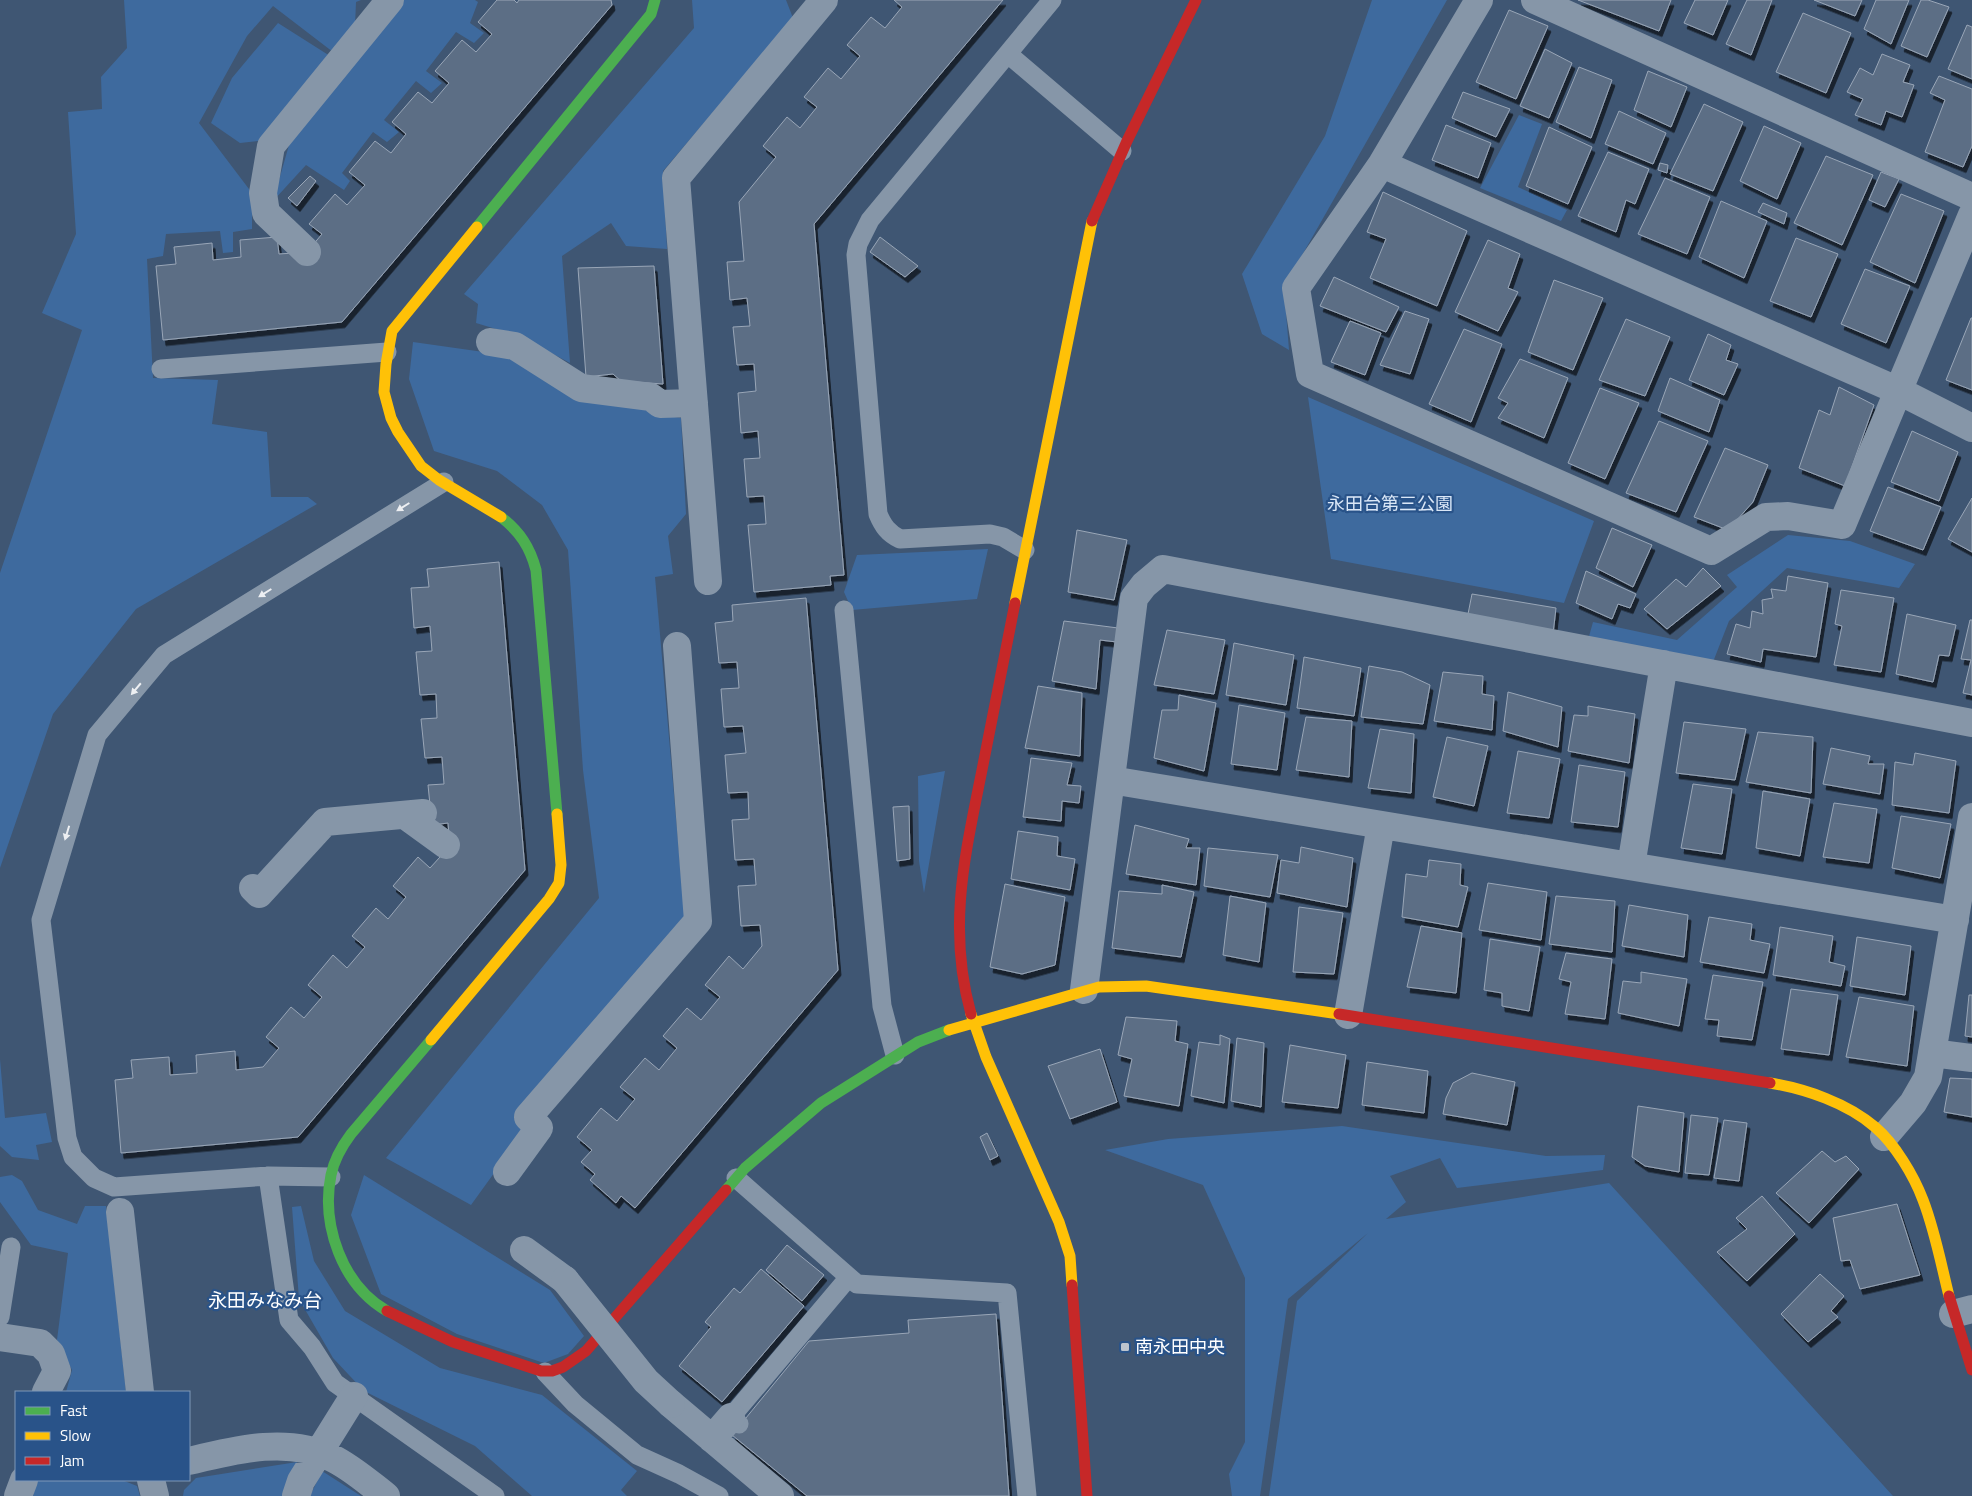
<svg xmlns="http://www.w3.org/2000/svg" width="1972" height="1496" viewBox="0 0 1972 1496" font-family="'Titillium Web','Noto Sans JP',sans-serif">
<style>
.green{fill:#3e6a9e}
.building{fill:#5c6e85;stroke:#99a6b7;filter:url(#shadow)}
.lines{fill:none;stroke-linecap:round;stroke-linejoin:round}
.lane{stroke:#8696a8;stroke-width:19}
.street{stroke:#8696a8;stroke-width:28}
.fast{stroke:#4caf50;stroke-width:11}
.slow{stroke:#ffc107;stroke-width:11}
.jam{stroke:#c62828;stroke-width:11}
.street-bridge{stroke:#8696a8;stroke-width:28}
.oneway{fill:#edeff2}
.poi-dot{fill:#bcc4ce;stroke:#295389;stroke-width:2}
.labels{text-anchor:middle;stroke-width:4.5;stroke-linejoin:round;paint-order:stroke}
.park-label{font-size:18px;fill:#dae7f7;stroke:#295389}
.poi-label{font-size:18px;fill:#fff;stroke:#295389;text-anchor:start}
.neighbourhood-label{font-size:19px;fill:#fff;stroke:#295389}
</style>
<defs>
<filter id="shadow"><feDropShadow dx="3" dy="5.5" stdDeviation="0" flood-color="#0009"/></filter>
</defs>
<rect width="100%" height="100%" fill="#3f5673"/>
<path class="green" d="M124,0h237l-5,2 -1,24 -22,26 -60,-46 -26,30 -48,87 53,70v36l-19,3v20l-10,1 -3,-22 -54,3 -3,22 -16,3 6,119 65,2 -6,44 55,8 4,65h37l9,7 -181,105 -83,105 -53,154v-295l82,-243 -40,-17 34,-79 -8,-122 34,-3 -1,-32 26,-29z
M404,0h71l3,2 -8,21 14,10 -10,10 -18,-11 -30,39 16,12 -11,10 -15,-12 -32,39 15,12 -12,10 -14,-10 -31,41 8,8 -6,9 -38,-25 -33,36 18,-63z
M692,0h94l7,18 -130,153 4,78 -41,-3 -15,-23 -49,33 8,107 -51,-27 -43,-13 2,-19 -14,-10 230,-266z
M1372,0h75l-163,287 5,63 -27,-16 -20,-60 83,-138z
M278,23l52,33 -64,84 -26,3 -29,-20 21,-45z
M1519,115l23,9 -24,63 49,23 -6,11 -81,-33z
M413,342l105,15 129,49 9,8 25,4 5,96 -18,22 5,38 -18,3 30,344 -171,197 12,11 -55,76 -85,-47 213,-260 -16,-128 -15,-220 -26,-45 -45,-34 -63,-20 -25,-72z
M1308,397l286,124 -30,82 -233,-44z
M1788,535l62,6 65,23 -16,24 -112,-20 -58,53 -16,41 -125,-22 5,-18 84,18 60,-53 -10,-12z
M988,549l-11,50 -125,11 -8,-18 13,-37z
M945,771l-21,122 -5,-32 -1,-85z
M0,1059l5,59 41,-5 6,29 -16,3 3,15 -27,-3 -12,-11z
M1342,1126l204,30 59,-1 -2,15 -146,18 -17,-30 -50,18 16,26 -20,17 223,-36 284,313h-624l28,-195 71,-68 -80,66 -28,197h-28l-3,-22 16,-32v-164l-42,-93 -98,-35 63,-11z
M12,1175l10,6 16,29 39,14 8,-18h21l20,186h-60l6,-22 -15,-30 11,-87 -37,-8 -31,-43v-25z
M364,1175l186,115 34,46 -16,18 -24,9 -87,-29 -76,-40 -30,-79z
M301,1206l13,55 31,50 95,57 102,27 95,76 -16,19 6,6h-95l-57,-50 -111,-55 -31,-33 -34,-59 -7,-92z
M297,1462l-13,34h-101l1,-6 12,-12z
M322,1471l39,25h-51z
M37,1480h85l15,6 3,10h-107z"/>
<path class="building" d="M497,0h17l3,3 2,-3h92l1,5 -270,317 -179,18 -7,-74 20,-2 -2,-17 38,-4 1,17 28,-3 -1,-17 37,-3 2,17 28,-2 15,-18 -13,-10 26,-30 12,11 18,-20 -16,-13 26,-31 16,12 15,-19 -14,-12 26,-30 14,11 17,-20 -14,-12 27,-31 14,12 16,-18 -14,-12z
M894,0h109l-189,224 30,351 -14,1 1,9 -77,7 -6,-67 18,-1 -2,-28 -17,1 -3,-38 16,-1 -2,-27 -17,2 -3,-40 18,-2 -2,-27 -17,1 -4,-38 17,-1 -3,-28 -17,2 -3,-38 17,-1 -5,-59 37,-45 -13,-11 24,-29 13,11 17,-21 -13,-10 24,-29 13,11 19,-23 -13,-11 24,-28 14,11 17,-21z
M1578,0h93l-12,31z
M1695,0h33l-15,35 -29,-12z
M1747,0h25l-21,55 -25,-11z
M1814,0h48l-7,16z
M1876,0h33l-18,44 -27,-15z
M1921,0h7l21,7 -22,50 -26,-11z
M1509,10l39,16 -32,73 -40,-17z
M1803,13l48,20 -25,60 -50,-21z
M1967,25l5,2v52l-24,-10z
M1545,49l27,14 -23,55 -29,-12z
M1882,54l28,11 -7,17 11,3 -12,32 -16,-6 -5,14 -26,-10 8,-16 -16,-7 13,-24 13,7z
M1579,67l33,13 -21,58 -35,-16z
M1648,71l39,16 -16,40 -37,-17z
M1939,76l33,13v57l-9,21 -38,-15 20,-52 -15,-7z
M1463,92l47,17 -14,28 -44,-19z
M1704,104l39,18 -30,69 -43,-17z
M1619,111l47,22 -13,31 -48,-20z
M1446,125l45,18 -13,35 -46,-18z
M1764,126l37,17 -24,56 -37,-18z
M1549,127l43,20 -24,57 -42,-18z
M1608,152l41,17 -14,35 -9,-4 -10,32 -38,-16z
M1826,156l47,19 -31,70 -48,-22z
M1660,163l8,2 -1,8 -9,-3z
M1881,172l18,7 -14,28 -16,-7z
M310,176l6,5 -19,25 -9,-8z
M1665,178l45,19 -23,57 -49,-20z
M1383,192l84,39 -30,75 -67,-28 16,-39 -19,-7z
M1901,194l43,17 -29,72 -45,-21z
M1721,201l46,20 -23,57 -45,-21z
M1763,203l24,10 -3,11 -26,-12z
M880,237l38,29 -13,11 -35,-25z
M1796,238l42,16 -27,63 -41,-16z
M1488,240l32,14 -12,34 10,4 -20,39 -43,-19z
M654,266l9,118 -42,-3 -8,-7 -27,3 -8,-109z
M1865,269l45,17 -24,57 -45,-19z
M1334,277l65,30 -13,25 -66,-26z
M1554,280l49,18 -30,72 -45,-18z
M1405,311l24,8 -19,55 -30,-9z
M1971,318h1v72l-26,-10z
M1626,319l44,18 -25,59 -46,-16z
M1350,321l31,12 -16,42 -34,-13z
M1464,329l38,15 -31,78 -42,-18z
M1708,334l23,11 -5,15 12,4 -14,31 -35,-15z
M1520,359l48,19 -24,60 -46,-20 10,-15 -10,-5z
M1670,378l50,22 -11,32 -51,-21z
M1839,387l35,18 -29,81 -46,-18 20,-58 11,5z
M1600,388l39,15 -34,76 -37,-16z
M1659,421l49,20 -32,71 -50,-19z
M1912,431l46,21 -19,49 -48,-19z
M1725,448l43,17 -15,37 -25,28 -34,-13z
M1888,487l53,20 -18,43 -53,-19z
M1972,498v54l-24,-13z
M1612,528l40,17 -19,42 -37,-19z
M1077,530l50,10 -13,60 -46,-8z
M499,562l26,308 -227,267 -177,16 -6,-73 18,-2 -2,-18 38,-3 1,18 27,-2 -1,-18 39,-4 1,19 27,-3 16,-19 -13,-11 25,-30 13,11 18,-21 -14,-12 25,-30 14,13 18,-21 -13,-11 24,-28 12,11 18,-22 -13,-11 25,-29 12,11 20,-22 -2,-23 -16,2 -4,-40 16,-1 -2,-27 -17,1 -4,-39 16,-1 -1,-24 -16,1 -4,-43 16,-1 -2,-25 -16,2 -3,-40 18,-1 -2,-18z
M1703,568l18,18 -54,43 -23,-20 32,-30 10,8z
M1586,571l50,23 -6,14 -12,-4 -6,15 -36,-16z
M1788,576l40,7 -12,74 -53,-8 -2,13 -34,-8 9,-30 14,4 2,-17 11,3 -1,-14 11,-2 -2,-9 15,2z
M1841,590l53,8 -13,74 -47,-7 8,-39 -7,-2z
M1472,594l84,14 -3,26 -86,-15z
M806,598l32,372 -203,238 -14,-12 -5,7 -26,-23 5,-6 -14,-12 11,-12 -15,-13 24,-29 16,13 18,-22 -15,-12 25,-29 14,12 18,-22 -14,-12 24,-28 14,12 19,-23 -15,-12 24,-29 14,13 19,-23 -2,-21 -19,1 -3,-40 18,-1 -2,-26 -19,1 -3,-40 17,-1 -1,-27 -20,1 -3,-38 21,-2 -3,-27 -19,1 -3,-38 18,-1 -2,-26 -18,1 -4,-40 18,-2 -1,-16z
M1907,614l49,11 -7,31 -10,-1 -6,27 -37,-8z
M1970,620h2v75l-9,-2 8,-33 -10,-1z
M1064,621l54,7 -1,14 -17,-2 -4,49 -44,-8z
M1167,630l58,10 -11,54 -60,-9z
M1234,643l60,12 -8,50 -60,-10z
M1304,657l57,11 -7,48 -57,-8z
M1369,666l33,6 28,13 -7,39 -62,-7z
M1443,672l40,4 -1,18 12,2 -2,34 -58,-9z
M1038,686l44,7 -2,63 -55,-8z
M1508,692l54,15 -4,40 -55,-16z
M1179,695l37,8 -12,68 -50,-13 8,-48h16z
M1239,705l46,8 -8,57 -46,-6z
M1588,706l47,8 -6,49 -61,-12 6,-36 14,1z
M1306,717l46,4 -3,56 -53,-7z
M1684,722l62,7 -11,51 -59,-7z
M1380,729l34,5 -3,59 -43,-5z
M1758,732l55,5 -2,56 -65,-11z
M1447,737l41,9 -14,60 -41,-9z
M1831,748l39,8 -2,8h16l-4,30 -57,-10z
M1518,751l42,8 -11,59 -42,-5z
M1915,753l41,8 -7,52 -57,-8 3,-43 18,3z
M1031,758l41,5 -5,22 14,1 -2,17 -17,-2 -1,20 -38,-4z
M1579,765l46,7 -7,55 -47,-5z
M1693,784l39,5 -10,65 -41,-6z
M1763,791l47,8 -10,57 -44,-8z
M1834,803l43,6 -8,54 -46,-6z
M909,806l1,53 -13,2 -4,-54z
M1901,816l50,8 -11,54 -48,-10z
M1135,825l54,14 -3,9h14l-4,37 -70,-11z
M1018,831l40,6 -1,19 18,3 -5,31 -59,-11z
M1301,847l52,11 -6,49 -70,-14 4,-33 18,3z
M1208,848l70,7 -8,42 -66,-11z
M1429,860l32,4 -1,21 8,2 -10,40 -56,-10 4,-43 21,3z
M1488,883l59,9 -6,48 -62,-10z
M1005,884l60,13 -10,68 -33,9 -32,-7z
M1162,885l32,7 -13,65 -69,-9 7,-57 43,3z
M1230,896l36,7 -7,59 -36,-7z
M1556,896l59,5 -3,51 -63,-8z
M1629,905l59,10 -4,42 -62,-11z
M1299,907l44,6 -9,61 -41,-2z
M1709,917l43,7 -2,16 20,4 -6,29 -64,-11z
M1421,926l41,7 -6,60 -49,-6z
M1780,927l53,9 -4,26 16,4 -4,20 -68,-11z
M1857,937l54,9 -6,49 -55,-9z
M1490,939l50,8 -11,64 -27,-5v-13l-18,-3z
M1566,953l46,6 -7,60 -40,-5 6,-32 -12,-3z
M1641,972l46,7 -8,47 -61,-13 5,-32 18,2z
M1713,975l50,7 -11,58 -35,-4 2,-16 -14,-1z
M1791,989l47,6 -9,60 -48,-6z
M1969,995h3v42l-7,-1z
M1859,997l55,9 -7,60 -61,-9z
M1126,1017l51,4 -2,20 13,3 -9,62 -55,-10 8,-37 -14,-4z
M1220,1035l10,4 -6,64 -33,-7 8,-54 21,3z
M1237,1038l27,5 -3,64 -30,-6z
M1290,1045l56,10 -8,53 -56,-6z
M1100,1049l17,53 -47,17 -22,-53z
M1367,1062l61,9 -4,42 -62,-8z
M1472,1073l43,9 -8,43 -64,-11 3,-16 7,-15z
M1950,1078l22,1v38l-28,-5z
M1638,1106l46,7 -5,59 -34,-6 -13,-9z
M1691,1115l27,3 -9,57 -24,-2z
M1724,1120l23,3 -8,58 -25,-3z
M987,1133l11,23 -8,4 -10,-23z
M1822,1151l13,11 11,-6 13,13 -50,54 -33,-30z
M1762,1196l33,38 -48,47 -30,-29 30,-23 -11,-11z
M1897,1204l23,71 -60,14 -10,-29 -9,1 -8,-43z
M787,1245l37,30 -22,26 -36,-31z
M761,1269l43,37 -82,96 -43,-36 32,-39 -6,-5 29,-34 6,5z
M1820,1274l24,22 -13,15 7,6 -30,25 -27,-28z
M996,1314l13,182h-202l-75,-61 77,-94 100,-8 -1,-13z"/>
<g class="lines">
<path class="lane" d="M1008,54l114,97
M161,369l226,-17
M1025,550l-22,-13 -13,-3 -90,5c-12,-6 -17,-13 -22,-25l-22,-259 2,-11 12,-24 182,-220
M844,610l38,396 13,49
M268,1176l21,144 23,27 23,36 160,113
M331,1177l-63,-1 -154,11 -20,-9 -21,-21 -6,-19 -26,-218 56,-185 67,-80 280,-173
M736,1178l121,106 150,9 20,203
M0,1317l11,-70
M545,1372l30,32 62,51 42,19 40,22
M739,1424l-8,-7 118,-140"/>
<path class="street" d="M1479,0l-97,164 -86,124 14,86 401,177 55,-34 22,-1 54,9 130,-310
M1535,0l437,197
M1382,164l517,227 73,37
M307,252l-41,-39 -3,-20 8,-47 119,-146
M490,342l25,4 66,42 70,9 9,7 34,-1
M708,581l-32,-403 148,-178
M1111,780l844,140
M406,816l40,29
M1631,866l33,-202
M253,888l6,6 66,-72 98,-9
M1084,990l50,-392 10,-13 19,-16 809,154
M1348,1015l33,-190
M1932,1053l40,5
M1884,1137l29,-34 15,-26 44,-260
M507,1172l32,-44 -11,-11 170,-196 -21,-275
M120,1212l20,180
M524,1250l41,30
M1953,1314l19,-5
M0,1337l40,6 11,11 6,17 -11,21
M671,1404l109,92
M712,1439l19,-22
M189,1461c46,-11 98,-25 143,-3 19,9 37,25 54,38
M151,1480l4,16
M18,1496l6,-16
M296,1496l5,-15 53,-85"/>
<path class="fast" d="M477,227l174,-213 4,-14
M501,517c19,15 29,30 35,53l21,244
M726,1190l19,-22 76,-65 97,-61 31,-12
M387,1311c-45,-26 -66,-86 -56,-136 3,-15 11,-29 20,-41l80,-94"/>
<path class="slow" d="M477,227l-85,104 -6,33 -2,28 7,26 7,14 23,34 18,14 62,37
M1015,603l77,-382
M971,1014l15,43 73,165 11,34 2,29
M949,1030l150,-43 47,-1 193,28
M431,1040l118,-141 10,-16 2,-18 -4,-51
M1770,1083c36,6 77,20 105,44 20,17 39,49 48,73 12,31 18,64 26,96"/>
<path class="jam" d="M1092,221l35,-80 69,-141
M971,1014c-24,-86 -6,-159 11,-244 11,-56 22,-112 33,-167
M1339,1014l431,69
M1072,1285l15,211
M1949,1296l23,74
M387,1311l66,31 88,29h11l11,-4 23,-16 140,-161"/>
<path class="street-bridge" d="M565,1280l81,101 25,23"/>
</g>
<defs><path id="oneway-solid" d="M-6-.8H1V-3.2L6.5 0L1 3.2V.8H-6Z" transform="scale(1.25)"/></defs>
<g class="oneway">
<use href="#oneway-solid" transform="translate(403 507) rotate(148)"/>
<use href="#oneway-solid" transform="translate(265 593) rotate(148)"/>
<use href="#oneway-solid" transform="translate(136 689) rotate(130)"/>
<use href="#oneway-solid" transform="translate(67 833) rotate(107)"/>
</g>
<rect class="poi-dot" x="1120" y="1342" width="10" height="10" rx="2.5"/>
<g class="labels">
<g class="park-label">
<text x="1390" y="510">永田台第三公園</text>
</g>
<g class="poi-label">
<text x="1135" y="1353">南永田中央</text>
</g>
<g class="neighbourhood-label">
<text x="265" y="1307">永田みなみ台</text>
</g>
</g>
<rect x="15" y="1391" width="175" height="90" fill="#295389" stroke="#7f98b8"/>
<rect x="25" y="1407" width="25" height="8" fill="#4caf50" stroke="#7f98b8"/>
<text x="60" y="1416" font-size="15" fill="#ffffff">Fast</text>
<rect x="25" y="1432" width="25" height="8" fill="#ffc107" stroke="#7f98b8"/>
<text x="60" y="1441" font-size="15" fill="#ffffff">Slow</text>
<rect x="25" y="1457" width="25" height="8" fill="#c62828" stroke="#7f98b8"/>
<text x="60" y="1466" font-size="15" fill="#ffffff">Jam</text>
</svg>
